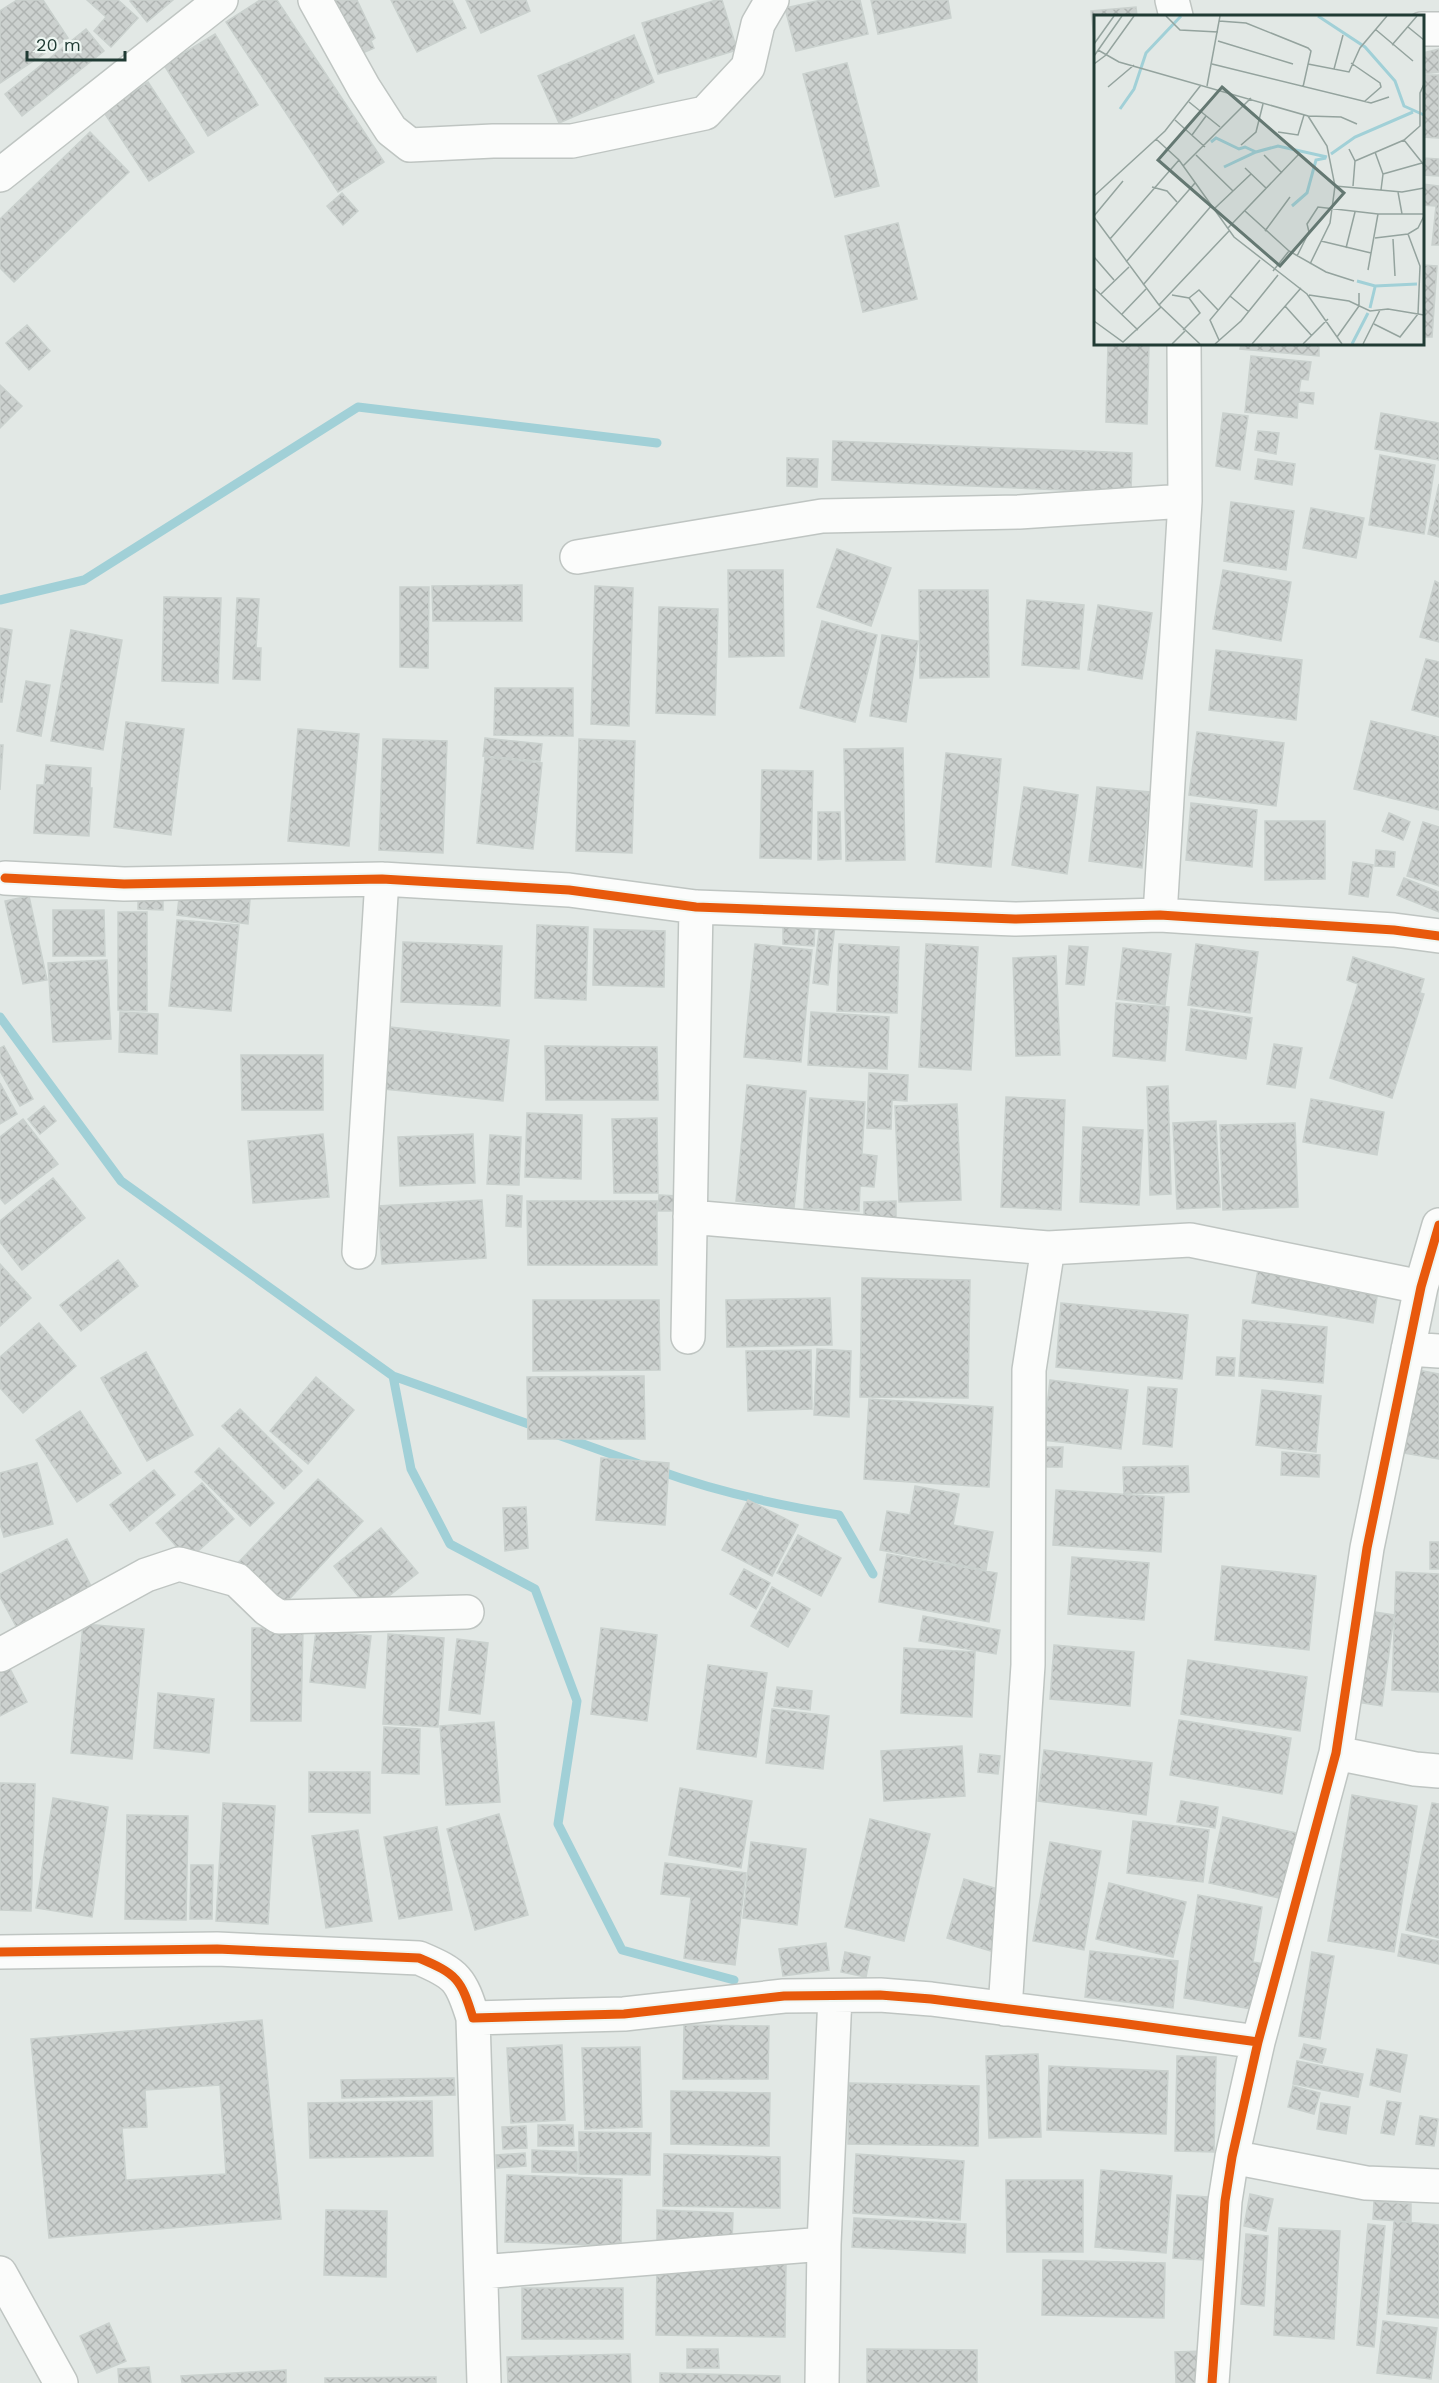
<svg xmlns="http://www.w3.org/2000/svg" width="1439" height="2383" viewBox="0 0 1439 2383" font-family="'Work Sans',sans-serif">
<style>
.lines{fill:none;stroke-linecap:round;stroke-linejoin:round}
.stream{stroke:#a1d0d7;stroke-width:9}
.building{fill:url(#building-cross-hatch);stroke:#cad1ce;stroke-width:1.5;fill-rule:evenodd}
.minor-casing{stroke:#bfc5c2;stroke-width:36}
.minor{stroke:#fbfcfb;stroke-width:33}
.cycleway-casing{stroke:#eff7f3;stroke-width:13}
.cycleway{stroke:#e8590c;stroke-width:9}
.inset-river{fill:none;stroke:#a1d0d7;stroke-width:3}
.inset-road{fill:none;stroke:#94a39e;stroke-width:1.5}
.view{fill:#647872;fill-opacity:0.15;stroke:#647872;stroke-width:3}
.inset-edge{fill:none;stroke:#203b34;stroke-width:3}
</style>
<defs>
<pattern id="building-cross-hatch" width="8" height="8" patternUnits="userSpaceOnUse" patternTransform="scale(1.5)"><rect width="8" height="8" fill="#ccd1cf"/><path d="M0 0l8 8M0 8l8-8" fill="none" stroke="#afb4b2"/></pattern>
</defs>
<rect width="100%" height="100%" fill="#e2e8e5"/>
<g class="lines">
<path class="stream" d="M0,600l84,-20 274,-173 299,36
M0,1017l121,164 272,195 144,51
M393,1376l18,93 39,75 85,45 42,112 -19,123 64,126 112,30
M558,1435l81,29
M657,1470c60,22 120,35 182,45l34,59"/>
</g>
<path class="building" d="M17,0h26l25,38 -68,45v-72z
M87,0h31l20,18 -27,29 -17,-16 12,-14z
M131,0h42l-26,22 -17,-21z
M260,0h17l107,162 -46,30 -112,-170z
M332,0h25l18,38 -4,3 3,7 -16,7z
M391,0h61l14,28 -49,24z
M466,0h60l4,11 -49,22z
M716,0h6l15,50 -79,24 -16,-51z
M821,0h39l8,34 -72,17 -11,-43z
M871,0h77l3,18 -73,16z
M1136,7l1,9h-41v41l-5,-46z
M86,29l18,22 -82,65 -17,-22z
M215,34l43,71 -50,31 -44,-71z
M634,35l20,47 -95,41 -21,-47z
M1439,49v23l-17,2v-21z
M847,63l32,123 -44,11 -32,-123z
M1422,75h17v63l-17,-1z
M148,82l46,70 -45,29 -46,-70z
M90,132l39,40 -115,110 -14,-14v-49z
M1422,158l17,1v17l-17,-1z
M1422,184l17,2v59h-7l4,-39 -14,-1z
M342,193l16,18 -15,14 -16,-19z
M898,223l19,76 -54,13 -18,-76z
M1422,265l15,1 -5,71h-10z
M27,325l23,26 -21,19 -23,-27z
M1108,344h41l-2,80 -41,-2z
M1241,344h78v12l-79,-7z
M1251,356l60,6 -3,18 -7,-1 -2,13 15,1 -1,11 -15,-2 -1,16 -52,-6z
M0,385l22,21 -22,22z
M1223,413l25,3 -8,54 -24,-4z
M1381,413l58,10v37l-64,-11z
M1258,431l21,2 -3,21 -21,-4z
M833,441l299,12 -1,40 -299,-13z
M1380,455l55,10 -11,69 -55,-9z
M787,458l31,1 -1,28 -30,-1z
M1258,459l37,5 -3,21 -37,-6z
M1439,484v53l-11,-3z
M1231,502l63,9 -8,59 -62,-9z
M1311,508l53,10 -8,40 -53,-10z
M837,549l54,19 -20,58 -54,-19z
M728,570h55l1,86 -55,1z
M1223,570l68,12 -10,59 -68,-12z
M1435,581l4,2v59l-19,-5z
M522,585v36h-89l-1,-35z
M595,586l38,2 -4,138 -38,-2z
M400,587h29l-1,81 -28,-1z
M919,590h69l1,87 -69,1z
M164,597l57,1 -3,85 -56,-2z
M237,598l22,1 -3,49h5l-1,32 -27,-1z
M1027,600l57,5 -5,64 -57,-4z
M1098,605l54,8 -10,66 -54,-9z
M659,607l59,2 -3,106 -59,-2z
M822,621l55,14 -22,87 -55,-14z
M0,628l12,2 -10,72h-2z
M71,630l51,10 -19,110 -52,-9z
M882,635l36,6 -12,81 -36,-6z
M1216,650l86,10 -6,60 -87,-10z
M1426,659l13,3v55l-27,-7z
M26,681l24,4 -9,51 -24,-5z
M495,688h78v48l-79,-1z
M1371,721l68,16v73l-85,-21z
M126,722l58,7 -13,106 -57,-8z
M298,729l61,5 -10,112 -61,-5z
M1197,732l87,11 -8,63 -87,-11z
M485,738l57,6 -2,17 -57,-5z
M383,739l64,2 -4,112 -64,-3z
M579,739l56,2 -3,112 -56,-2z
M0,745h3l-3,45z
M903,748l2,112 -59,1 -2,-112z
M946,753l55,6 -10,108 -55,-5z
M485,757l57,6 -9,86 -56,-6z
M46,765l45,3 -1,20h2l-3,48 -55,-3 3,-48h7z
M762,770l51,1 -2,88 -51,-1z
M1024,787l54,8 -11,79 -55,-9z
M1097,787l53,5 -8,76 -53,-7z
M1191,803l66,7 -5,57 -66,-7z
M818,812h22l1,47 -23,1z
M1389,813l21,9 -7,18 -21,-9z
M1265,821h60v58l-60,1z
M1423,822l16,5v59l-32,-10z
M1376,850l19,2 -1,15 -19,-1z
M1353,862l20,3 -5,32 -19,-3z
M1404,878l35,14v20l-42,-17z
M180,890l70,9 -2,25 -71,-9z
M138,894l25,1v15l-25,-1z
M29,896l18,84 -24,4 -18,-83z
M53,910h51l1,46h-52z
M118,912h29v99l-29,-1z
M177,920l62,5 -8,86 -62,-5z
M783,922l32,2 -1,22 -31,-2z
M820,923l15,2 -7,60 -15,-2z
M537,925l51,2 -2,73 -51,-2z
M594,929l71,2 -1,56 -71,-2z
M403,942l99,4 -2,60 -99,-4z
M755,944l57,6 -11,112 -57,-5z
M839,944l60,3 -2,66 -60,-2z
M926,944l52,3 -7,123 -52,-3z
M1196,944l62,8 -8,61 -62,-8z
M1069,946l19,1 -4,38 -18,-1z
M1123,948l48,6 -6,51 -48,-6z
M1056,956l4,99 -44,1 -3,-98z
M1353,957l71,22 -4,14 4,1 -32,104 -62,-20 28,-94 -11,-4z
M107,960l4,79 -58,3 -5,-79z
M1116,1003l53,4 -4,54 -52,-5z
M1191,1009l61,9 -6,41 -60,-9z
M120,1012l38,2 -1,40 -38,-2z
M811,1012l78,5 -2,52 -79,-4z
M390,1027l119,13 -6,61 -119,-12z
M1274,1044l28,4 -7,40 -28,-4z
M4,1046l29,53 -13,7 -20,-35v-23z
M545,1046l112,1 1,53h-112z
M241,1055h82v55h-81z
M869,1073l39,2 -1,26 -15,-1 -1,29 -24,-1z
M0,1083l17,31 -17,10z
M747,1085l59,6 -12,117 -58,-7z
M1168,1086l3,108 -21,1 -3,-108z
M1006,1097l59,3 -4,110 -60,-3z
M810,1098l55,4 -3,52 15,2 -3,31 -14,-1 -1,25 -55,-3z
M1311,1099l73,13 -7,43 -74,-13z
M957,1104l4,96 -62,2 -4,-96z
M44,1106l12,15 -16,13 -12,-15z
M527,1113l55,2 -1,64 -56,-2z
M657,1118l1,75h-44l-2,-74z
M23,1119l35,45 -53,40 -5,-6v-61z
M1216,1121l4,86 -43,2 -4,-86z
M1295,1123l3,84 -75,3 -3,-85z
M1083,1127l60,3 -4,75 -59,-3z
M323,1134l6,63 -76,6 -5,-62z
M473,1134l2,49 -75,3 -2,-49z
M490,1135l31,2 -2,48 -32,-1z
M53,1178l32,40 -63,52 -22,-28v-21z
M507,1195l15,1 -1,31 -15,-1z
M659,1195l19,1 -1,15h-19z
M482,1200l4,58 -104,6 -4,-58z
M527,1201h130v64h-129z
M896,1201v21l-32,1v-21z
M118,1260l20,26 -57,45 -21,-26z
M0,1264l31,34 -31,28z
M1258,1270l120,20 -5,33 -121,-20z
M862,1278l108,2 -2,118 -108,-1z
M830,1298l2,47 -105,2 -1,-47z
M533,1300h126l1,70 -127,1z
M1061,1303l127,12 -6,64 -126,-12z
M1243,1320l84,7 -4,56 -84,-7z
M39,1323l37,43 -53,47 -23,-25v-31z
M817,1349l34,2 -2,66 -35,-2z
M811,1350l1,59 -64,2 -2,-60z
M146,1352l47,83 -46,26 -46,-83z
M1217,1357l18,1 -1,18 -18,-1z
M1418,1370l21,4v85l-36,-6z
M644,1376l1,63h-117l-1,-62z
M316,1377l38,33 -46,54 -38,-33z
M1050,1380l78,10 -7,59 -78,-9z
M1148,1387l29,2 -5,58 -29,-3z
M1262,1390l59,6 -5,56 -60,-7z
M869,1399l124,8 -4,80 -125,-8z
M240,1409l62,62 -18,18 -62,-63z
M80,1411l41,62 -44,29 -41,-62z
M1044,1447h19l-1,20h-19z
M219,1448l55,55 -24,23 -55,-54z
M1282,1452l38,3 -1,22 -38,-2z
M601,1458l68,5 -4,62 -69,-5z
M37,1463l16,61 -49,13 -4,-13v-51z
M1188,1466l1,26 -65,2 -1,-27z
M154,1470l21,25 -45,36 -20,-26z
M318,1479l45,42 -86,91 -45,-43z
M202,1483l32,36 -46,41 -32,-37z
M915,1486l44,8 -6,31 40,7 -7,38 -106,-20 7,-39 23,4z
M1056,1490l108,7 -3,55 -108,-7z
M748,1500l50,25 -26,51 -50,-26z
M526,1507l2,41 -23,3 -2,-43z
M381,1528l37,45 -48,38 -36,-45z
M798,1535l43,23 -20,38 -44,-23z
M67,1539l25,49 -75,40 -17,-31v-23z
M1430,1542h9v27h-9z
M887,1554l110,19 -8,49 -110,-20z
M1072,1557l77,6 -5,57 -76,-6z
M1222,1566l94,10 -7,74 -94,-10z
M744,1569l26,14 -14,26 -26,-15z
M1396,1572l43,2v118l-47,-2z
M772,1587l38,22 -22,38 -37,-21z
M1368,1611l26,4 -12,91 -25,-4z
M923,1616l77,14 -4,24 -77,-13z
M83,1624l61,5 -12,130 -61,-6z
M252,1628l51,1 -2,92h-50z
M601,1628l56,7 -10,86 -56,-7z
M316,1630l55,6 -6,52 -55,-6z
M388,1634l56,4 -6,89 -55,-3z
M457,1639l31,4 -8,71 -31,-4z
M1054,1645l80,7 -4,54 -80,-7z
M904,1648l71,4 -3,65 -71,-4z
M4,1657l23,45 -27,14v-57z
M1188,1660l119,17 -7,54 -119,-17z
M708,1665l59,8 -11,84 -59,-8z
M777,1687l35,4 -2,19 -36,-4z
M158,1693l56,6 -5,54 -55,-5z
M772,1709l57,7 -6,53 -57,-6z
M1179,1720l112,18 -9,56 -112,-19z
M494,1722l6,80 -54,3 -6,-79z
M384,1727l36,2 -1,45 -37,-1z
M962,1746l3,50 -81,5 -3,-50z
M1044,1750l108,13 -6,52 -108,-14z
M980,1754l20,2 -2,18 -20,-2z
M309,1772h61v41l-61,-1z
M0,1783l35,1 -4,127 -31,-1z
M680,1788l72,13 -11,67 -72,-13z
M1352,1795l65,11 -23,146 -66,-11z
M53,1798l55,9 -16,110 -56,-9z
M1181,1801l37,6 -3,21 -38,-6z
M223,1803l52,3 -7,118 -52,-3z
M1432,1803l7,1v134l-33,-8z
M499,1814l29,101 -53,15 -28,-101z
M127,1815l61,1 -2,104 -61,-1z
M1223,1817l74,16 -13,66 -75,-16z
M870,1819l60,15 -26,107 -59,-14z
M1133,1821l76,9 -6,52 -76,-9z
M437,1827l15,83 -53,9 -15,-82z
M358,1830l14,91 -46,7 -14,-92z
M751,1842l55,7 -9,76 -54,-7z
M1050,1842l51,9 -17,99 -51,-9z
M665,1863l81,10 -11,92 -51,-7 7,-61 -30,-3z
M191,1865h22l-1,54h-22z
M964,1879l44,13 -17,59 -44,-13z
M1109,1883l77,19 -13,55 -77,-18z
M1198,1895l64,12 -9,55 12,2 -8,46 -73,-12z
M1402,1934l37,7v23l-41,-8z
M826,1943l3,27 -46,6 -4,-27z
M1090,1951l88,10 -5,47 -88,-11z
M845,1952l25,5 -4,20 -25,-5z
M1312,1952l22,4 -14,83 -21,-3z
M262,2020l19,199 -232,19 -18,-199zM220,2085l6,89 -100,6 -4,-52 25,-1 -2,-37z
M684,2025l85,1 -1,53h-85z
M1304,2044l22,5 -4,14 -22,-5z
M562,2045l3,75 -54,3 -4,-75z
M640,2047l2,80 -57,2 -3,-81z
M1377,2049l30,6 -7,37 -30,-7z
M1038,2054l3,83 -52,1 -3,-82z
M1177,2056l39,1 -2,95 -39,-1z
M1297,2061l66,13 -5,23 -65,-13z
M1049,2066l119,5 -2,63 -119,-4z
M454,2078l1,17 -113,3 -1,-18z
M849,2083l130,3 -1,60 -130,-2z
M1293,2086l27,7 -6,21 -26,-7z
M671,2091l99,2 -1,53 -98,-2z
M432,2101l1,55 -123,2 -2,-55z
M1387,2101l14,2 -7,32 -13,-2z
M1321,2103l29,4 -4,27 -29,-5z
M1420,2116l18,3 -4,27 -18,-2z
M538,2125h35l1,21h-36z
M526,2126l1,22 -24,1 -1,-22z
M579,2132l72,1 -1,42 -71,-1z
M532,2150l45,2v21l-45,-1z
M525,2153l1,13 -29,2 -1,-13z
M664,2154l116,3v51l-117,-2z
M856,2154l108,7 -4,59 -107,-7z
M1101,2170l71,6 -6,77 -71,-6z
M507,2175l115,4 -1,67 -116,-4z
M1006,2180h77v72h-76z
M1250,2194l23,5 -7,32 -22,-5z
M1177,2195l31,2 -4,63 -31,-2z
M1374,2201l37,3v18l-38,-3z
M326,2210l61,1 -1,66 -62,-2z
M657,2210l76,3 -1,31 -75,-4z
M854,2218l112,6 -1,29 -113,-6z
M1394,2221l45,4v93l-52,-4z
M1368,2224l17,2 -11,121 -17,-2z
M1279,2228l61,3 -6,108 -60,-4z
M1246,2234l22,2 -4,70 -23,-2z
M1043,2260l122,3 -1,55 -122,-3z
M657,2262l129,2 -1,73 -129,-2z
M522,2288h101v51h-101z
M1383,2321l54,7 -6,51 -54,-6z
M109,2323l17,38 -29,12 -17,-37z
M687,2349h31l1,19h-32z
M867,2349l110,1v33h-110z
M1203,2351v32h-27l-1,-31z
M630,2354l1,29h-123l-1,-26z
M149,2367l2,16h-32l-1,-14z
M286,2370v13h-104l-1,-7z
M660,2373l120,3v7h-120z
M436,2377v6h-111v-5z"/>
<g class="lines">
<defs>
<path id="minor" d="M315,0l49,88 27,42 19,15 83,-4h79l133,-28 43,-46 10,-43 14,-24
M1172,0l4,16
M1422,29h17
M0,175l221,-175
M577,557l245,-41 197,-4 166,-11
M5,878l119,6 258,-5 187,11 127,17 319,12 145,-4 234,15 45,6
M1160,915l25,-414 -1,-157
M690,1217l358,31 142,-8 231,47
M359,1252l23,-373
M688,1337l8,-430
M1408,1349l31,2
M0,1655l146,-80 33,-11 58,16 30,29 12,8 188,-5
M1336,1753l79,16 24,2
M0,1952l217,-3 202,9c38,16 42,21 54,60l151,-4 160,-18 96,-1 51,4 189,24 138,19
M1005,2009l23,-344 1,-295 19,-122
M473,2018l11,365
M1232,2157l134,26 73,3
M481,2272l343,-28
M0,2273l61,110
M822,2383l2,-139 11,-248
M1212,2383l13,-182 7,-44 26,-115 78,-289 31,-205 54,-261 18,-62"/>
</defs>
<use href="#minor" class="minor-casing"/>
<use href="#minor" class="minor"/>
<defs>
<path id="cycleway" d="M5,878l119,6 258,-5 187,11 127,17 319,12 145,-4 234,15 45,6
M0,1952l217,-3 202,9c38,16 42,21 54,60l151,-4 160,-18 96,-1 51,4 189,24 138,19
M1212,2383l13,-182 7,-44 26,-115 78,-289 31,-205 54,-261 18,-62"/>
</defs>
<use href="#cycleway" class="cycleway-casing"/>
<use href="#cycleway" class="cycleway"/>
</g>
<g transform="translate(1094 15)">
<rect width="330" height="330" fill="#e2e8e5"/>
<path class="inset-river" d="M224,1l47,31 30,34 9,25 20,9M26,94l14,-20 12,-36 35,-37M117,127l5,-4 23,11 6,-2 11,5M237,139l24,-17 58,-25M130,152l32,-15 22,-6 49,11M198,191l15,-13 9,-33 10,-2M263,266l18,5 42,-2M276,293l5,-21M258,329l16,-31"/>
<path class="inset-road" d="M72,1l14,14 38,2M125,6l27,2 62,25 3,3 -8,36M314,12l16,13M281,14l38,32M124,26l75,23M0,29l20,-28M298,30l25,-29M4,35l21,12 189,54 19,30 8,40 -5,37 -20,41M0,41l28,-40M257,48l29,20 1,4 -16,14M0,49l12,-9 28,-39M118,49l159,39 18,-6M214,49l41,8 11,-24 27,-32M240,54l9,-34M113,71l13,-70M14,72l26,-22M95,87l31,25M214,101l33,1 16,7M81,105l30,27M184,117l20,3 6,-20M98,120l14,-19M62,124l23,21 55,77 73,57 35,50M310,125l20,25M147,130l15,-13 7,-28M255,134l6,12 -2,25M281,137l8,22 -2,16M102,140l37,36M170,140l18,18M261,146l49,-21 16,-14v-33l4,-9M89,151l68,-68M151,153l21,20M289,159l39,-11M241,171l67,6 22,-4M58,172l15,4 10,11M304,177l4,22M0,181l71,-65 36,-46M121,193l36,-34M151,196l44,40 37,21 28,9M0,201l29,-35M0,202l65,88 41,39M134,213l71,-74M171,216l25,-34M281,223l33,-4 10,-6 6,-12M16,224l69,-79M299,224l2,37M227,226l50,12M252,233l9,-36M203,241l12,-24 -2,-8 11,-17 60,7h46M0,242l20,23M32,247l69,-79M274,255l10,-56M179,256l16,-20M49,270l69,-80M0,273l44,42M7,279l28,-27M78,280l17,3 11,15 -17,17M215,280l40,6 21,10 18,-2 36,6M136,281l19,16M95,283l10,-8 19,20M65,290l70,-74M191,291l27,30M28,299l24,-25M0,306l29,21 38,-35M280,309l26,13 18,-23 2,-48 -12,-32M243,322l22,-31v-13M125,325l-9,-20 50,-60M78,329l13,-13M121,329l26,-23 37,-46M158,329l49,-56M209,329l25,-25M269,329l17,-34"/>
<path class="view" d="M128,72l122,106 -64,73 -122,-106z"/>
<rect width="330" height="330" class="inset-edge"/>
</g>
<path d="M27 51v9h98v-9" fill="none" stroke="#203b34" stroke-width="3"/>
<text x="36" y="51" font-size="18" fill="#203b34" stroke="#eff7f3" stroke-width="4.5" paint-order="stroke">20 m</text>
</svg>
